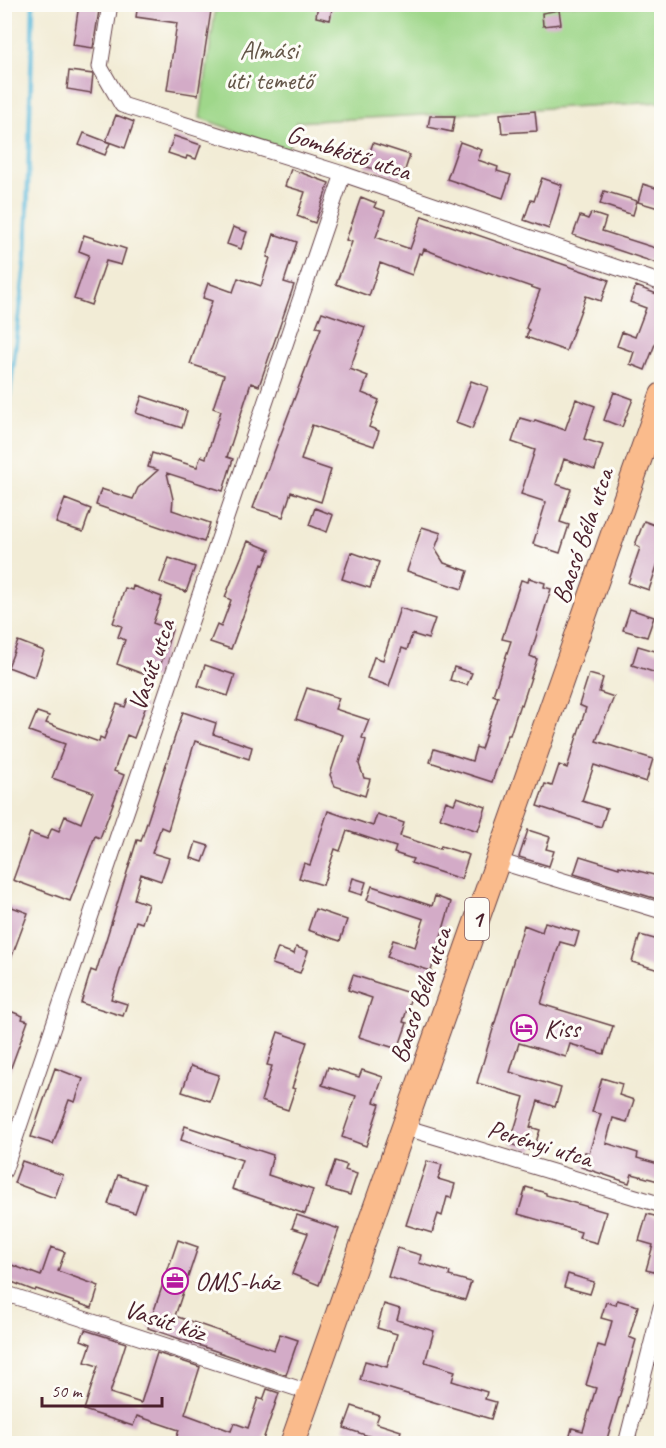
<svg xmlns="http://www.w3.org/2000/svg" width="666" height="1448" viewBox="0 0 666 1448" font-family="Caveat,sans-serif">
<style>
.green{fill:#9fd78a;stroke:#747b5a;stroke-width:1.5}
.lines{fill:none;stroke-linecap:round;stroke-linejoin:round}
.stream{stroke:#5ebbdc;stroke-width:4.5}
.building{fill:#d3abc7}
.minor-casing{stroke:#633e45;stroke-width:17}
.primary-casing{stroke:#633e45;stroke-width:26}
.minor{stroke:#fff;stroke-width:15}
.primary{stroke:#fabb8c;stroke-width:24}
.labels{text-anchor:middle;stroke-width:6;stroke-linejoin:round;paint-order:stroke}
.shield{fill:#fdfcf7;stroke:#806168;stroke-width:1.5}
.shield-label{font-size:24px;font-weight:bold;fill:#4a1f2b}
.park-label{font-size:26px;fill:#645648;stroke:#fdfcf7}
.street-label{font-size:26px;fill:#4a1f2b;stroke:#fdfcf7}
.poi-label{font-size:26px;fill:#4a1f2b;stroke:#fdfcf7;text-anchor:start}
</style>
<rect width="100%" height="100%" fill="#fdfcf7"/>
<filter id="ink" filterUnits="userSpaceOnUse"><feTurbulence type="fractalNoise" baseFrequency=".0167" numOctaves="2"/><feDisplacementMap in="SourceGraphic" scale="12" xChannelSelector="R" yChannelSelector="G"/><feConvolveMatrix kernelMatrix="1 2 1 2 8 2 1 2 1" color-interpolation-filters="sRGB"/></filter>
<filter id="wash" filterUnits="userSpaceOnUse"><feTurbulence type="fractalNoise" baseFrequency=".008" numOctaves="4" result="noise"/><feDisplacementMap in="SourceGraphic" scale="24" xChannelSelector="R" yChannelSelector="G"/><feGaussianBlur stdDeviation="1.35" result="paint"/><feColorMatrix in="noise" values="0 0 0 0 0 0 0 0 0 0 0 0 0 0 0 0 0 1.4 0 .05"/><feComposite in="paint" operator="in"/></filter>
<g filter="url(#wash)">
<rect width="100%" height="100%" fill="#f2ecd6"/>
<path class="green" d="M216,5h445v97l-365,20 -8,28 -88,-32z"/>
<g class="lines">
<path class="stream" d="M4,443l22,-187 7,-252"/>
</g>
<g id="blocks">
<path class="building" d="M79,4h21l-7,44 -20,-3z
M138,4h74l-14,91 -31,-5 10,-67 -41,-6z
M318,4h15l-3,16 -14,-3z
M559,10l2,14 -18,2 -1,-13z
M69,71l24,3 -2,19 -24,-4z
M535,111l2,20 -35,2 -2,-19z
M116,115l18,7 -9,26 -19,-7z
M430,116h25l-3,16 -24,-5z
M84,133l26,10 -5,12 -26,-10z
M174,136l27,9 -5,14 -9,-3 -1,3 -18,-6z
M460,142l22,8 -4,10 20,7 -1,4 14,4 -8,23 -56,-19z
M373,143l37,12 -8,24 -37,-13z
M291,169l38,14 -14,40 -18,-7 8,-24 -20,-6z
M542,178l20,7 -13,44 -25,-9 7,-20 3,1z
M643,184l19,6v19l-24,-7z
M604,191l33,10 -4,14 -33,-11z
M361,197l15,6 -2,4 11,4 -9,26 34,12 12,-33 187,64 -8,21 -15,-5 -20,55 -40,-14 3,-7 -3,-2 14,-38 -52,-18 -1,1 -63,-24 -2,5 -3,-1 -7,22 -32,-12 -11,33 -33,-12 16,-42 -6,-2z
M591,213l15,5 -4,13 60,19v15l-89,-30 7,-19 8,3z
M233,227l14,5 -6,17 -14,-5z
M274,234l23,8 -13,40 10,3 -35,101 -8,-3 -24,74 6,2 -10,32 -56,-18 6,26 -1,11 38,13 -6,19 -108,-37 5,-16 32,10 5,-11 20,-18 -10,-3 4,-14 45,14 4,-11 5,2 15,-47 -8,-3 11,-33 -34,-11 22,-63 -9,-3 5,-15 25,9 5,-14 23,8 9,-28 -3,-1z
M84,235l42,14 -5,16 -15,-4 -15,44 -17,-6 15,-44 -10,-4z
M636,286l26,10v30l-17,44 -15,-6 4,-12 -17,-6 5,-14 13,5 11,-29 -16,-6z
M322,312l43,15 -15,42 18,7 -6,17 17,7 -10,27 10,4 -5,15 -62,-21 -11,35 30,10 -10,32 -30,-10 -8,25 -30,-9 68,-180 -5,-1z
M471,381l17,6 -16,42 -16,-6z
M614,392l19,7 -11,28 -18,-7z
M142,396l45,15 -5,17 -46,-15z
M576,399l19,7 -11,33 19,6 -8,25 -31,-11 -8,25 15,5 -11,33 9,3 -9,28 -27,-9 13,-42 -25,-8 14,-44 -23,-8 8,-24 14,4 1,-2 30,10z
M65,499l26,10 -8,23 -27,-9z
M315,508l18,7 -6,17 -18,-7z
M644,521l18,7v23l-13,39 -21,-7 12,-35 -5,-3z
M422,527l19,6 -6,16 9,14 24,8 -6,18 -55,-18z
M248,541l22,9 -6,15 -2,-1 -31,85 -21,-7 7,-17 4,2 10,-27 -6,-3z
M351,552l28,10 -9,26 -28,-9z
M169,558l26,9 -9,25 -26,-10z
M529,578l16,5 -1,4 7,2 -21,67 7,3 -15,46 -2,-1 -10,31h-2l-16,47 -62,-20 4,-13 38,12 4,-14 5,2 17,-52 -5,-2 18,-54 -9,-2 19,-59 7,2z
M133,586l29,11 -9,26 19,7 -16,49 -39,-15 8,-24 -7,-3 4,-11 -9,-3 12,-35 7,2z
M400,608l35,11 -7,20 -16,-5 -5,16 -5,-2 -13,38 -22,-8 7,-21 9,3z
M630,609l24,8 -7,20 -24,-7z
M18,641l26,10 -9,26 -27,-10z
M638,646l24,7v22l-30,-10z
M205,665l30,10 -7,21 -30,-10z
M454,667l18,6 -5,12 -17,-5z
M589,674l14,4 -4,14 15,5 -18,44 57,18 -7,23 -52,-17 -12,36 25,8 -6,18 -64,-21 8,-22 7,2 7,-21 8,3 19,-60 -7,-3z
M307,688l32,10 -4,11 34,11 -7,18 4,2 -7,24 5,14 6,1 -5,17 -30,-10 -5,-11 13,-40 -47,-16z
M128,699l18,7 -12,32 -7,-3 -13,36 10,4 -24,63 -5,-2 -25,65 -57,-21 17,-47 17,6 5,-11 7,3 6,-15 16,7 12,-31 -41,-14 13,-34 -36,-13 8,-19 12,4 -3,7 53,19 1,-5 4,2 13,-35 8,3z
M183,712l33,11 -3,11 39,13 -3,12 -54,-18 -27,89 -7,-3 -9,26 17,5 -8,23 -20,-7 -7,25 14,5 -6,19 -6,-2 -25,78 16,5 -4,12 -42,-13 10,-33 5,2 41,-132 4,1z
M457,797l29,10 -8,24 -38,-13 6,-17 8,3z
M328,811l45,15 4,-12 27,9 -4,13 40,13 1,-3 28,9 -8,24 -50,-16 2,-4 -19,-6 2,-6 -49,-16 -7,20 -5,-2 -12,36 -24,-7 5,-15 6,2z
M528,830l22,7 -4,12 8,2 -5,15 -30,-9z
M196,842l13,4 -6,16 -12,-4z
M580,856l39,12v-2l43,11v9l-5,13 -83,-25z
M353,878l13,4 -4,13 -13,-4z
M372,886l60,20 3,-10 16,6 -20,69 -44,-14 6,-17 22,7 9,-28 -57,-19z
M4,904l24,9 -22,59h-2z
M315,909l32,11 -7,21 -32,-11z
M545,922l34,10 -4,14 -15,-4 -19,62 72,22 -9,28 -34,-10 -4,13 -47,-14 -9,29 51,16 -6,19 -17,-6 -8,26 10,3 -7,21 -23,-7 14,-47 -47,-14 47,-158 18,7z
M640,935l22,6v30l-30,-9z
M296,947l12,4 -8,22 -28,-9 6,-16 16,6z
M353,975l59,19 -9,28 4,1 -9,26 -39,-12 13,-39 -24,-8z
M10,1011l13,5 -1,3 6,2 -22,60 -2,-69 5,2z
M278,1032l29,10 -15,46 3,1 -7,21 -27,-9 11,-35 -5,-1z
M191,1066l28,9 -9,26 -28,-9z
M328,1067l31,10 3,-7 21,7 -9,25 6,2 -14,42 -24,-9 14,-41 -34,-11z
M55,1068l28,11 -8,23 -6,-2 -16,44 -22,-7z
M602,1078l20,6 -3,11 15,5 -7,22 -14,-4 -7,25 32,10 -1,5 25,7v17l-30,-8 -3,9 -48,-16 4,-15 4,1 12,-39 -9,-2z
M185,1126l88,29 -5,20 45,15 -8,24 -73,-25 10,-29 -61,-20z
M22,1161l41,14 -8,23 -41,-15z
M335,1161l12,4 -2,5 12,4 -7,21 -24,-7z
M427,1161l15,4 -4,14 17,5 -4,14 -4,-1 -5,19 -4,-2 -6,19 -26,-8z
M118,1175l27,9 -10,29 -27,-9z
M526,1187l20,6v2l60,17 -9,31 -18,-5 2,-6 -63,-18z
M647,1214l15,4v45l-4,10 -12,-3 7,-25 -14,-4z
M297,1215l42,14 -20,56 -27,-11 16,-41 -16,-5z
M178,1240l20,7 -23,69 99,34 6,-16 18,6 -12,35 -138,-47z
M51,1247l14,5 -7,19 41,15 -7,22 -56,-19 -1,2 -31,-12v-17l37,14z
M397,1248l24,7 -2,8 31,9 -1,4 22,6 -6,18 -77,-23z
M568,1274l26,8 -4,12 -26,-7z
M617,1300l21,6 -9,31 7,3 -29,99 5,1 -1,3h-43l4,-15 11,3 13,-43 -10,-3 12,-40 7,2 7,-26 -11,-3 5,-16 10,3z
M384,1304l16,5 -3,11 37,11 -9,31 30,9 -3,10 35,11 -2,7 11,3 -5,17 -131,-39 5,-19 22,6 10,-33 -20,-6z
M85,1330l41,13 -16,50 31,10 16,-50 43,14 -15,47 46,17 3,-8 14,5 10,-30 5,2 4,-11 12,4 -17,50h-74l-12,-4 3,-9 -42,-14 -4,10 -49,-16 14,-44 -13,-4 6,-18 -10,-4z
M352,1406l27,9 -3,8 25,8 -4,12h-7l-46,-15z"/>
</g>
</g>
<g filter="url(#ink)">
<use href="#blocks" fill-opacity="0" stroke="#633e45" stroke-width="1.5"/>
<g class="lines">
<defs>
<path id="minor" d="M110,4l-10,63 22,38 221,69 319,109
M498,861l164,50
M404,1127l258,78
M4,1171l339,-997
M4,1293l307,100
M626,1444l35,-137"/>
<path id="primary" d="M292,1444l370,-1049"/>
</defs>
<use href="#minor" class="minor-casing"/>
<use href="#primary" class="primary-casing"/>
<use href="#minor" class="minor"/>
<use href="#primary" class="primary"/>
</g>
</g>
<defs>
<symbol id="hotel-ring" viewBox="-11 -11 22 22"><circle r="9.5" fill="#fdfcf7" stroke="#b5179e" stroke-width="1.5"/><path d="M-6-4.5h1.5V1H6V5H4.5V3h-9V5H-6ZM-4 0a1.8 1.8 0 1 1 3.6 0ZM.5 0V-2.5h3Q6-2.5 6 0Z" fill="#b5179e"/></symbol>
<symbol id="office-ring" viewBox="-11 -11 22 22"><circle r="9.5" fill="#fdfcf7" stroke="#b5179e" stroke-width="1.5"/><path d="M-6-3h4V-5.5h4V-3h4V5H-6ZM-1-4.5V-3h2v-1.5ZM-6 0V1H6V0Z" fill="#b5179e"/></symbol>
</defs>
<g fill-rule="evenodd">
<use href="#hotel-ring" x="509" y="1013" width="30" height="30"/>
<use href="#office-ring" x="160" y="1266" width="30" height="30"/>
</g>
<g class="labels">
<rect class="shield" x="465" y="898" width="24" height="42" rx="4.5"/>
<g class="shield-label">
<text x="477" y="927">1</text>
</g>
<g class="park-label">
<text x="269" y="59">Almási<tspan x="269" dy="30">úti temető</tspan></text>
</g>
<g class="street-label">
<text transform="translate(349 152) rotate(18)" y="9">Gombkötő utca</text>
<text transform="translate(582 536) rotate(-71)" y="9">Bacsó Béla utca</text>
<text transform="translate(151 665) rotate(-71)" y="9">Vasút utca</text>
<text transform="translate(420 995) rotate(-71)" y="9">Bacsó Béla utca</text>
<text transform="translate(540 1143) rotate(17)" y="9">Perényi utca</text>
<text transform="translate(165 1320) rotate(18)" y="9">Vasút köz</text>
</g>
<g class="poi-label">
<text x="544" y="1037">Kiss</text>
<text x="195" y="1290">OMS-ház</text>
</g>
</g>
<rect width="666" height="1448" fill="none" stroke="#fdfcf7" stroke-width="24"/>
<path d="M42 1397v9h120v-9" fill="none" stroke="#4a1f2b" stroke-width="3"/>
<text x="51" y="1397" font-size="18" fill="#4a1f2b" stroke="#fdfcf7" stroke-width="4.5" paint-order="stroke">50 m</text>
</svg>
